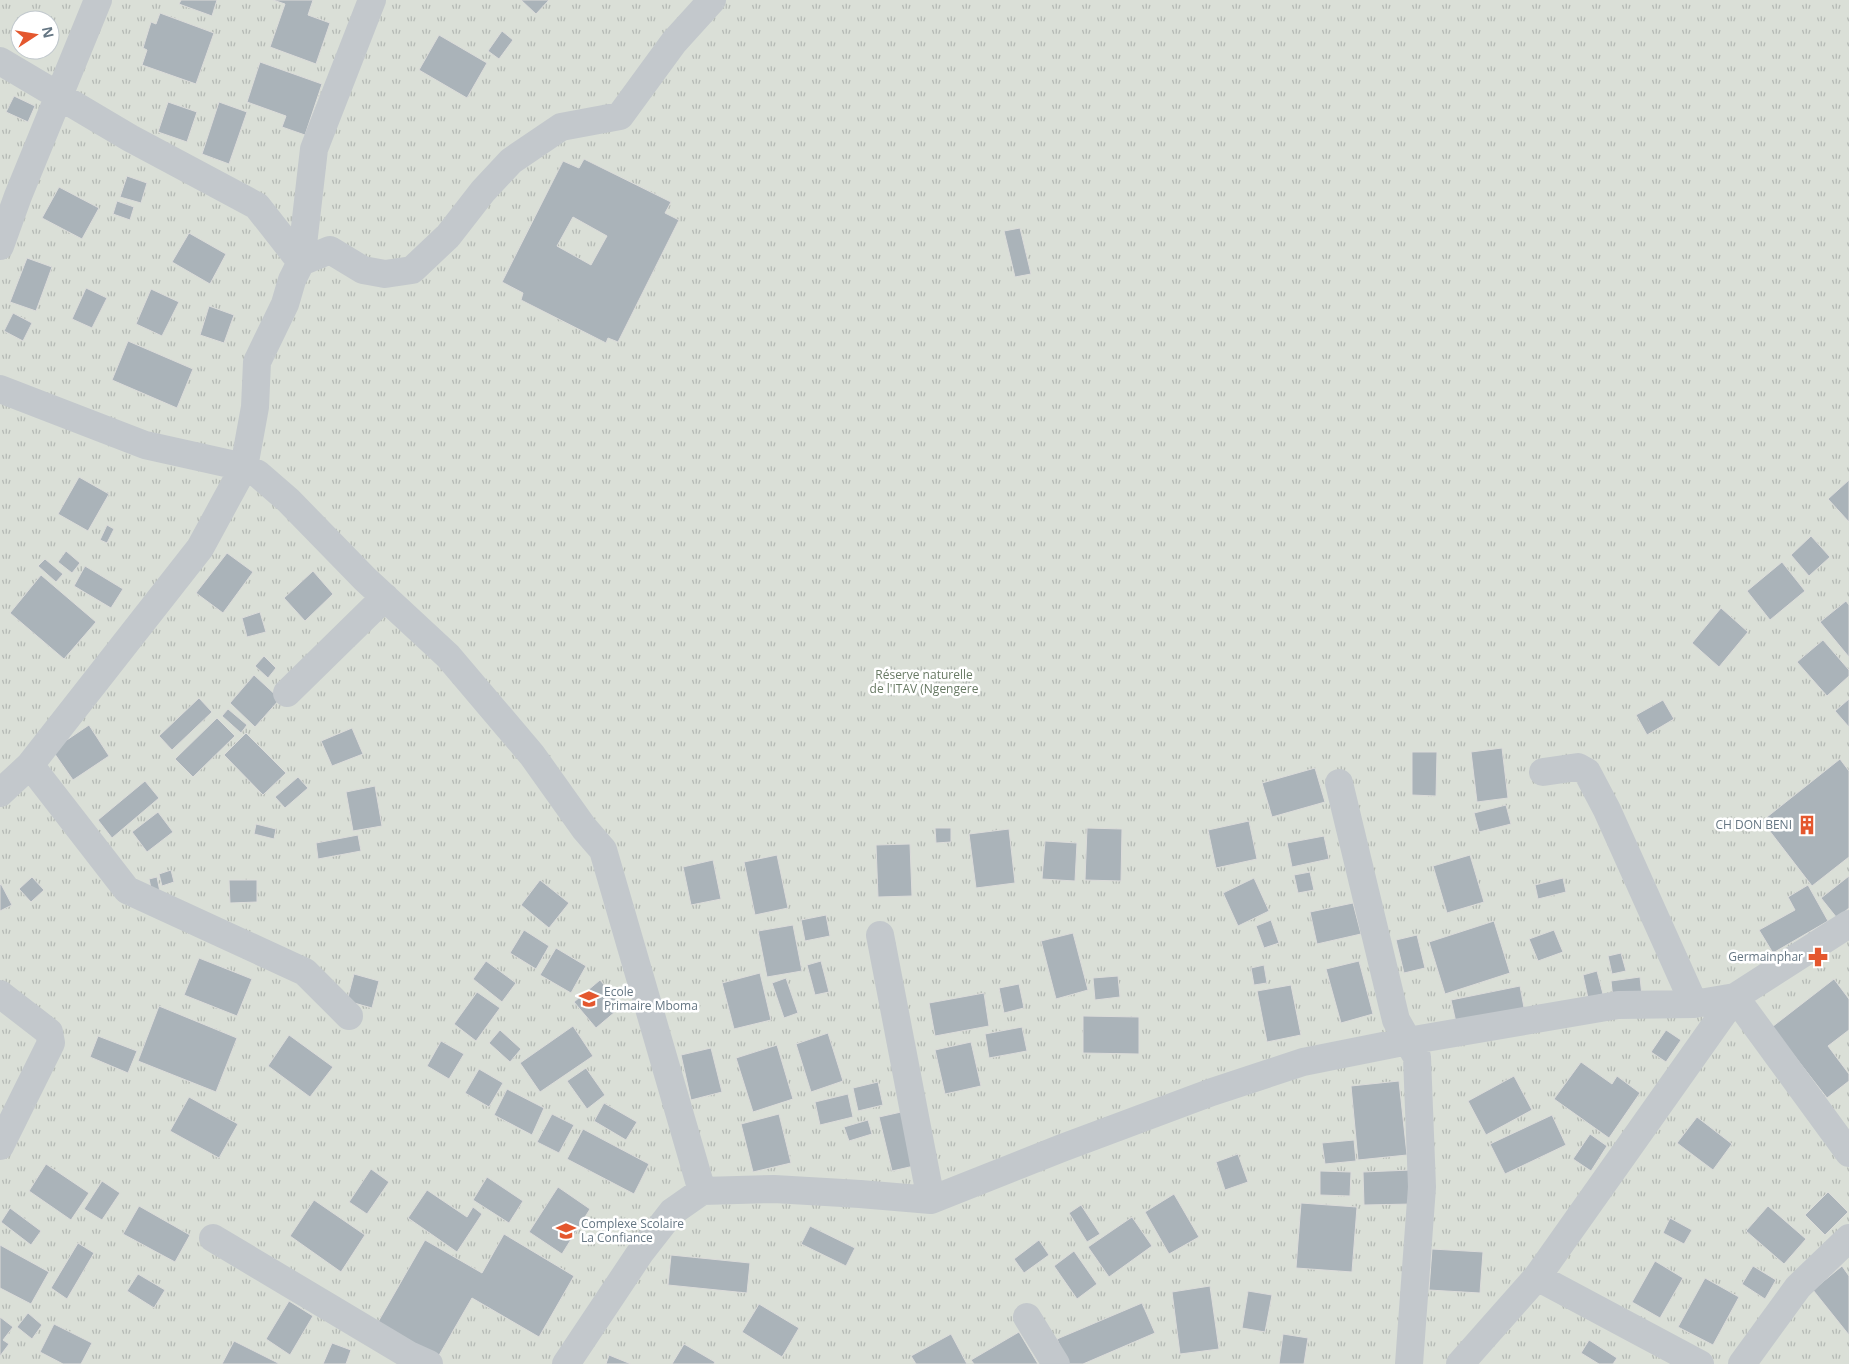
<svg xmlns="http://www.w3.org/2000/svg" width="1849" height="1364" viewBox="0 0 1849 1364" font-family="'Open Sans',sans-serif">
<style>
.grass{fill:url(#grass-tufts);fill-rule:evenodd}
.building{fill:#aab3b9;stroke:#dcdcda;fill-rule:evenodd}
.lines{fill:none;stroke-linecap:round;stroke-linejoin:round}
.minor{stroke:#c3c8cc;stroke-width:28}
.labels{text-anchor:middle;stroke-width:5;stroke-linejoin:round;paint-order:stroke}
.park-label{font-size:12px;fill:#687a64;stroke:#fff}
.poi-label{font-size:12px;fill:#657683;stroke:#fff;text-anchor:end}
</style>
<defs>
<pattern id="grass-tufts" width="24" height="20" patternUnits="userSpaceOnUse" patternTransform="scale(1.25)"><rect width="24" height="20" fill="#dadfd7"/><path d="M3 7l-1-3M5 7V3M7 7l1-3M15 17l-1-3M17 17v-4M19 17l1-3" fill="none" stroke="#b4b9b4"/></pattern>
</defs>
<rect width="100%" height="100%" fill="#fafaf8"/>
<path class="grass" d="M0,0h1849v1364h-1849zM20,20h30v30h-30z"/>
<path class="building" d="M181,0h36l-5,16 -33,-12z
M273,0h40l-5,15 22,8 -14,41 -46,-17 15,-43z
M521,0h28l-13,14z
M160,13l54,20 -18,51 -54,-19 5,-15 -4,-2 8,-26 5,2z
M502,31l11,9 -14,19 -11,-8z
M439,35l48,28 -20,35 -48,-28z
M260,62l62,22 -17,51 -23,-8 4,-11 -39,-14z
M14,96l21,10 -7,16 -22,-10z
M168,102l29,10 -10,30 -29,-10z
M219,102l28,10 -18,52 -27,-10z
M584,159l87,43 -6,11 14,7 -61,122 -10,-4 -2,5 -85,-43 2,-7 -21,-11 61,-121 16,7zM573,217l34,19 -16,29 -34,-19z
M127,176l20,7 -6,20 -21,-6z
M59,187l40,21 -17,31 -40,-21z
M117,201l17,6 -4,13 -17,-6z
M1020,228l11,46 -16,3 -11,-46z
M189,233l37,21 -16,30 -38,-22z
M27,258l25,9 -16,44 -26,-9z
M86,288l21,10 -15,30 -20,-9z
M151,289l28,13 -17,34 -26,-12z
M209,306l25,9 -10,28 -24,-8z
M13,313l19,10 -9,18 -19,-10z
M128,341l65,28 -16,39 -65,-28z
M79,477l30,17 -21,37 -30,-17z
M1849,480v42l-21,-23z
M107,525l7,4 -7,14 -7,-3z
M1811,536l19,21 -21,19 -18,-21z
M66,551l14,12 -8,10 -14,-11z
M227,553l26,19 -30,41 -27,-20z
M45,559l18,15 -7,8 -18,-16z
M1782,562l23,29 -35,29 -23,-29z
M85,566l38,23 -12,19 -37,-22z
M313,571l20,23 -28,27 -21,-23z
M41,575l55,47 -32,37 -54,-46z
M1846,601l3,4v52l-29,-35z
M1721,608l27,24 -29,35 -27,-24z
M260,612l6,20 -19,5 -5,-19z
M1823,640l26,30v6l-22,20 -30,-34z
M264,656l12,12 -8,10 -13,-12z
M254,675l26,24 -25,28 -25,-24z
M199,698l13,14 -40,38 -13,-14z
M1849,699v28l-14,-16z
M1663,700l11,19 -27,16 -11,-20z
M228,709l19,16 -6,8 -19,-17z
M217,718l18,18 -42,41 -18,-18z
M89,725l20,31 -36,24 -21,-30z
M352,728l11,26 -31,12 -11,-25z
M246,733l40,40 -23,22 -39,-40z
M1502,748l6,50 -31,4 -6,-50z
M1412,752h25l-1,44 -24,-1z
M1840,759l9,12v86l-37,29 -50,-65z
M1315,768l10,34 -53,15 -10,-34z
M298,777l10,11 -23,20 -10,-11z
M145,781l14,17 -47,40 -14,-18z
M375,786l7,40 -29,5 -7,-39z
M1506,805l5,19 -32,8 -5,-19z
M158,812l15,20 -26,20 -15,-20z
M1249,821l8,38 -41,9 -8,-38z
M256,824l20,5 -2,10 -20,-5z
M935,828h16v14l-15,1z
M1087,828l35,1 -1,52 -36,-1z
M1009,829l6,54 -39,5 -7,-54z
M358,835l3,16 -43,8 -2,-16z
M1324,836l5,23 -37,8 -5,-24z
M1045,841l32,2 -2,38 -33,-2z
M910,844l2,52 -34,1 -2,-52z
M777,855l11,53 -33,7 -11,-53z
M1470,855l14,47 -37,11 -14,-47z
M713,860l8,39 -30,6 -8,-38z
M171,870l3,12 -12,4 -3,-12z
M1310,872l4,18 -16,3 -4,-18z
M1849,876v32l-12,10 -16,-20z
M32,877l12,13 -13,12 -12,-13z
M157,877l3,15 -8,1 -3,-14z
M1254,878l15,33 -31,15 -15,-33z
M1563,878l3,14 -28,7 -3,-14z
M229,880h28v22l-27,1z
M540,880l29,23 -20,25 -28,-23z
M1,884l11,21 -12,6v-26z
M1808,885l20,36 -55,32 -14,-23 36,-20 -7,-13z
M1353,903l8,31 -44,10 -7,-32z
M826,915l4,21 -25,5 -4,-21z
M1271,920l8,23 -15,5 -8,-22z
M1494,921l16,52 -65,21 -16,-52z
M793,925l9,46 -35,6 -9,-46z
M524,930l25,16 -13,23 -26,-16z
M1554,930l9,22 -25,9 -9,-22z
M1073,933l15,57 -32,9 -15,-58z
M1417,935l8,33 -21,5 -8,-33z
M556,948l30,18 -15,27 -31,-18z
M1621,953l5,18 -14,3 -4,-18z
M199,958l53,21 -15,37 -53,-21z
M486,961l30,22 -14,19 -29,-23z
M821,961l8,31 -14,3 -8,-30z
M1359,961l14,53 -32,9 -15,-54z
M1264,965l3,18 -13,2 -3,-17z
M1597,971l6,23 -15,4 -5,-23z
M760,973l11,47 -37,9 -12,-46z
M354,974l25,7 -7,27 -25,-7z
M1118,976l2,21 -25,3 -2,-22z
M1640,977l2,19 -29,3 -2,-18z
M786,978l12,35 -14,5 -12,-35z
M1834,979l15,20v31l-21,16 21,28v7l-22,17 -55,-71z
M600,980l22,26 -26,22 -22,-26z
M1019,984l5,24 -20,5 -5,-25z
M1291,985l10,50 -34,7 -10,-51z
M1520,986l5,27 -68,14 -6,-27z
M477,992l23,16 -24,33 -22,-17z
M984,993l5,33 -54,10 -6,-33z
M159,1006l78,32 -21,54 -78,-31z
M1083,1016l56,1v37l-56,-1z
M573,1026l20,30 -53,36 -20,-29z
M1022,1027l5,24 -38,7 -4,-24z
M500,1030l21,19 -11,13 -21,-19z
M1666,1030l15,10 -15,22 -15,-10z
M828,1033l15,48 -32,11 -15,-48z
M289,1035l44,32 -23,30 -42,-31z
M98,1036l39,15 -9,22 -38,-16z
M441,1041l23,13 -15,25 -22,-13z
M971,1042l10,44 -36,8 -10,-44z
M777,1045l16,54 -40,13 -17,-54z
M711,1048l11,44 -31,8 -10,-45z
M1581,1062l31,22 5,-8 23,17 -31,45 -55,-39z
M586,1068l19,27 -18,14 -20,-28z
M479,1069l24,14 -14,24 -24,-14z
M1514,1076l18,34 -46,25 -18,-34z
M1399,1081l8,74 -49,5 -7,-74z
M878,1082l5,23 -25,6 -5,-23z
M507,1089l37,19 -12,27 -38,-20z
M848,1094l5,23 -33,8 -5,-23z
M189,1097l49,27 -19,34 -49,-27z
M604,1103l33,19 -11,18 -32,-19z
M910,1110l13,54 -31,7 -13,-54z
M552,1114l22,11 -15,28 -22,-11z
M779,1114l12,49 -38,9 -12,-48z
M1552,1115l14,30 -61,29 -15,-30z
M1697,1117l35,27 -19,26 -36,-27z
M868,1120l4,14 -23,7 -5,-14z
M583,1129l66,35 -15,30 -67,-35z
M1590,1134l17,12 -16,25 -18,-12z
M1354,1140l2,21 -31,3 -3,-21z
M1238,1154l10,28 -23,8 -9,-28z
M46,1164l43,29 -18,27 -42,-29z
M371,1169l18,13 -22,32 -18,-12z
M1411,1170l1,34 -48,1 -1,-33z
M1320,1171l31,1 -1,24 -30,-1z
M487,1177l36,24 -14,22 -36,-23z
M102,1181l18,12 -18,27 -18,-11z
M558,1187l32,22 -28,45 -33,-22z
M427,1190l40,27 6,-10 9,7 -25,38 -49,-34z
M1828,1192l20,20 -23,23 -20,-20z
M1174,1194l25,43 -30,17 -24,-42z
M314,1200l51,35 -24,37 -51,-36z
M1301,1203l56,4 -5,65 -56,-4z
M1081,1205l19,29 -13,8 -18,-29z
M139,1206l51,29 -15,27 -52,-28z
M1768,1206l38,33 -22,25 -38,-33z
M10,1208l31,23 -10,14 -30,-23z
M1132,1217l20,29 -43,31 -21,-30z
M1670,1218l22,12 -8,14 -21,-11z
M810,1226l45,22 -9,18 -45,-22z
M504,1234l70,42 -35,61 -67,-39 -34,59 -60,-35 47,-82 57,33z
M1039,1240l10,15 -25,18 -10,-14z
M78,1243l16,10 -27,46 -16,-11z
M0,1245l49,27 -18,32 -31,-16z
M1432,1249l51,3 -3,41 -51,-3z
M1074,1251l23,33 -20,15 -23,-33z
M671,1255l79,8 -3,30 -79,-8z
M1655,1261l28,17 -23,40 -28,-16z
M1753,1266l23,14 -11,19 -23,-15z
M1842,1266l7,10v59l-36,-45z
M138,1274l27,16 -11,18 -27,-17z
M1705,1278l34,19 -26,48 -35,-18z
M1210,1286l9,63 -39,5 -8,-62z
M1248,1291l24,4 -7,37 -23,-4z
M289,1301l24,15 -23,39 -24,-16z
M1142,1303l13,30 -72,31h-16l-10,-25z
M759,1304l40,24 -17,29 -40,-25z
M28,1313l14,12 -10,14 -15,-12z
M0,1317l13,10 -10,13 6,4 -9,12z
M54,1324l38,19 -11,21h-18l-23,-12z
M1019,1332l19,32h-64l-3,-4z
M951,1334l16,30h-51l-5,-8z
M1283,1334l25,4 -4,26h-25z
M1589,1340l28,18 -4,6h-14l-18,-11z
M234,1341l44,22v1h-56z
M332,1343l19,7 -5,14h-23z
M684,1344l31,18 -1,2h-42z
M609,1355l22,9h-25z"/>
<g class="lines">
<path class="minor" d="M0,61l130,77 127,68 44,56 29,-12 33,20 22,4 27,-4 36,-34 35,-45 28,-30 50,-34 59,-11 54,-74 38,-42
M0,246l18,-50 80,-196
M0,389l145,56 99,22 14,7 30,26 77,79 83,77 84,99 52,73 19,22 99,341
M287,693l98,-96
M30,765l97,125 178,82 44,44
M1543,772l35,-5 9,5 20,38 87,194
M1339,783l57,237 21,37 5,130 -13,177
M0,793l30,-28 170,-217 44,-81 11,-60 2,-45 28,-58 7,-24 9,-18 13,-113 58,-149
M880,935l51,265
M0,994l49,38 2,11 -51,103
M1735,997l114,156
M213,1238l196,117 20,9
M1537,1277l163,87
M1027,1317l29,47
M566,1364l74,-111 32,-41 30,-21 72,-2 86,5 71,6 131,-52 150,-56 91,-30 105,-21 210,-36 76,-1 41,-7
M1460,1364l77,-87 198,-280 114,-73
M1742,1364l56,-77 51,-49"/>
</g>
<defs>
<symbol id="building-bare" viewBox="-9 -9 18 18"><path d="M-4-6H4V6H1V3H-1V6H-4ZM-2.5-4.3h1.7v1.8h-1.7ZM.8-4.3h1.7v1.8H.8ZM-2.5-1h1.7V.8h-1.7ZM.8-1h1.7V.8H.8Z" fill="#e4572e" stroke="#fff" stroke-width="2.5" paint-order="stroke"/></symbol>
<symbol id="pharmacy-bare" viewBox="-9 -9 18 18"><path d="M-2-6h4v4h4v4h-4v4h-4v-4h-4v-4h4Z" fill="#e4572e" stroke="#fff" stroke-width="2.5" paint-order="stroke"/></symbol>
<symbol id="school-bare" viewBox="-9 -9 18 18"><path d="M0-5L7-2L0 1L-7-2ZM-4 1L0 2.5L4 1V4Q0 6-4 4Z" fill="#e4572e" stroke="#fff" stroke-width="2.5" paint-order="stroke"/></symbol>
</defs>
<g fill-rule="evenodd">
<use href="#building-bare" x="1793" y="811" width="28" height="28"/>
<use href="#pharmacy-bare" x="1804" y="943" width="28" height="28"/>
<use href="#school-bare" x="575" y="985" width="28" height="28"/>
<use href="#school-bare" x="552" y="1217" width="28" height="28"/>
</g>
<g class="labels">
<g class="park-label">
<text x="924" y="679">Réserve naturelle<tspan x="924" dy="14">de l'ITAV (Ngengere</tspan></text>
</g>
<g class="poi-label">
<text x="1792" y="829">CH DON BENI</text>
<text x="1803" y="961">Germainphar</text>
<text x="604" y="996" text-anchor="start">Ecole<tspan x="604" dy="14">Primaire Mboma</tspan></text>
<text x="581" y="1228" text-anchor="start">Complexe Scolaire<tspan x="581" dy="14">La Confiance</tspan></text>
</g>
</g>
<g transform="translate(35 35) rotate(78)"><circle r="24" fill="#ffffff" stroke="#c1c8cd"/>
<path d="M0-4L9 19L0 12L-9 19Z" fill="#e4572e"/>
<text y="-8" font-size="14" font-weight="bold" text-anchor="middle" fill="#657683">N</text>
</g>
</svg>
